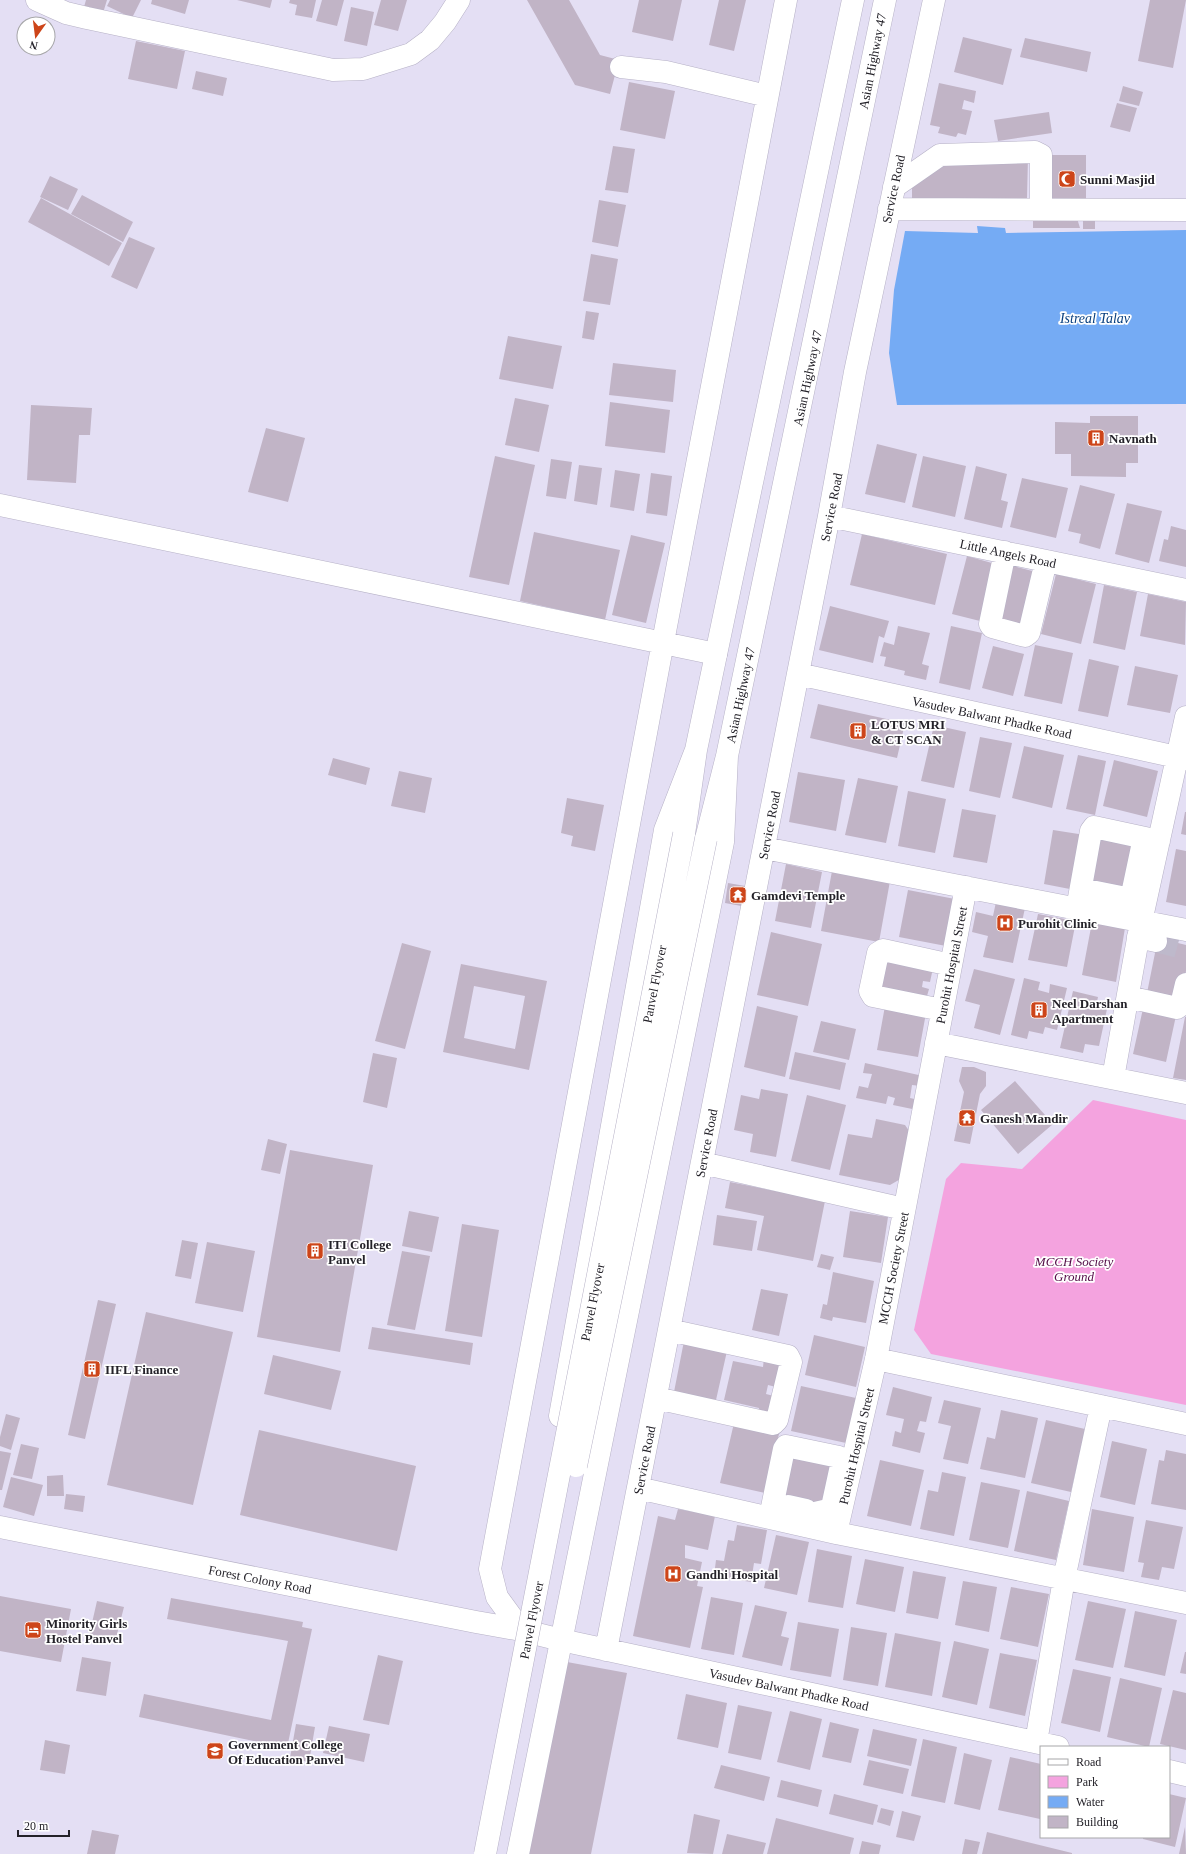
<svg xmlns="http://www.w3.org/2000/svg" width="1186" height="1854" viewBox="0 0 1186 1854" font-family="'Times New Roman',serif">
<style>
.green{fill:#f4a3df}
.water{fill:#75abf4}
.building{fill:#c1b4c6;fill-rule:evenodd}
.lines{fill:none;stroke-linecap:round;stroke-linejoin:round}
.minor-tunnel{stroke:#beb9cb;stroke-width:22;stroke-dasharray:22 11;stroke-linecap:butt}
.minor-casing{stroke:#b6b1c6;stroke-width:23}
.highway-casing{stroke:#b6b1c6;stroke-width:23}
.minor{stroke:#fff;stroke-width:22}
.highway{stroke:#fff;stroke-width:22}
.highway-bridge-casing{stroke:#b6b1c6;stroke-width:23;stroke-linecap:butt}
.highway-bridge{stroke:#fff;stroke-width:22}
.labels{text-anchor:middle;stroke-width:3.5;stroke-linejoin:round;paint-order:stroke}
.street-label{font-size:13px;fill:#242229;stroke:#fff}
.poi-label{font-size:13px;font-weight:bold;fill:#242229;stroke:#fff;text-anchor:start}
.park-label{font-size:13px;font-style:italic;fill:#530c47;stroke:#fff}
.water-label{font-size:14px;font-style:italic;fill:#083f7f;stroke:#fff}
</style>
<rect width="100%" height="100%" fill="#e4dff4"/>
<path class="green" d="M1093,1100l93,20v285l-255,-51 -17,-24 32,-151 15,-16 61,6z"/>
<path class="water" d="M977,226l28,2 1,5 180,-3v174l-289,1 -8,-52 5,-63 11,-59 73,2z"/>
<path class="building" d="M86,0h21l-4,13 -19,-6z
M110,0h31l-9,18 -25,-12z
M152,0h37l-4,14 -34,-10z
M237,0h35l-2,8z
M290,0h26l-4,18 -17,-3 2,-10 -8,-2z
M322,0h22l-7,26 -21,-5z
M381,0h26l-9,31 -24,-6z
M527,0h42l31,55 19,5 -9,34 -35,-9z
M639,0h43l-9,41 -41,-9z
M719,0h27l-12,51 -25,-6z
M1150,0h36l-13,68 -35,-7z
M351,7l23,5 -7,34 -23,-5z
M963,37l49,12 -9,36 -49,-13z
M1025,38l66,14 -4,20 -67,-15z
M136,41l49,10 -8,38 -49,-10z
M196,71l31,7 -4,18 -31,-7z
M629,82l46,9 -10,48 -45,-9z
M939,83l37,8 -2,12 -10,-3 -2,9 10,2 -6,24 -8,-2 -2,4 -18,-4 2,-6 -10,-2z
M1123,86l20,6 -4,14 -20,-5z
M1117,103l20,5 -7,24 -20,-5z
M1049,112l3,21 -54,8 -4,-21z
M613,146l22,3 -7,44 -23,-3z
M1047,155h39v47h-39z
M1028,157l-1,41 -115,6v-24l23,-20z
M50,176l28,13 -10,21 -28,-13z
M82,195l51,27 -10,20 -52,-28z
M41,198l81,45 -13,23 -81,-44z
M599,200l27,5 -8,42 -26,-5z
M1033,215h43l4,13h-47z
M1083,215h12v14h-12z
M129,237l26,11 -18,41 -26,-12z
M591,254l27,5 -8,46 -27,-4z
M586,311l13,2 -5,27 -12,-2z
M508,336l54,10 -9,43 -54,-10z
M613,363l63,7 -3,32 -64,-7z
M515,398l34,7 -10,47 -34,-7z
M610,402l60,8 -5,43 -60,-7z
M31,405l61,3 -2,27h-11l-3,48 -49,-3z
M1090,416h48v47h-12v14l-55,-1v-22h-16v-32l35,1z
M266,428l39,10 -17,64 -40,-10z
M877,444l40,10 -12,49 -40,-9z
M495,456l40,9 -26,120 -40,-8z
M923,456l43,10 -11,51 -43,-10z
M551,459l21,3 -6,37 -20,-3z
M579,465l23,3 -5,37 -23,-4z
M976,466l31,8 -6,26 7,2 -6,26 -38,-9z
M615,470l25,4 -6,37 -24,-4z
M651,473l21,3 -5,40 -21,-3z
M1022,478l46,10 -12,50 -46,-11z
M1080,485l35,9 -15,55 -21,-6 2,-9 -13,-3z
M1127,503l35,8 -13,52 -34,-9z
M1171,526l15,4v37l-27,-6 5,-22 4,1z
M534,532l86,18 -15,70 -85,-19z
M862,534l85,20 -12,51 -85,-20z
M631,535l34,8 -19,80 -34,-8z
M967,556l32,9 -15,57 -32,-8z
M1005,564l35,9 -15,59 -32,-8z
M1056,574l40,10 -15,60 -40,-10z
M1104,585l33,7 -12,58 -32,-7z
M1148,594l38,8 -1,43 -45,-9z
M830,606l59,15 -5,17 -5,-2 -6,27 -54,-13z
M898,626l32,7 -8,31 7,2 -3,14 -22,-5 1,-4 -21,-5 2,-9 -6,-1 4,-14 10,3z
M951,626l31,7 -12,57 -31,-7z
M1035,645l38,8 -11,51 -38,-8z
M993,646l31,8 -11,42 -31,-8z
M1089,659l30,7 -11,51 -30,-6z
M1135,666l43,9 -8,38 -43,-8z
M818,704l87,19 -8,35 -87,-20z
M934,725l32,7 -12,56 -33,-7z
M980,737l32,6 -12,55 -31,-7z
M1024,746l40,9 -12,53 -40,-10z
M1078,755l28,6 -11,54 -29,-6z
M333,758l37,10 -4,17 -38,-10z
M1114,760l44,11 -11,46 -44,-11z
M399,771l33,7 -7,35 -34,-7z
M798,772l47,8 -9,51 -47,-9z
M858,778l40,8 -12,57 -41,-8z
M908,791l38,8 -11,54 -37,-7z
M567,798l37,7 -9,46 -24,-5 2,-10 -12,-3z
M962,809l34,6 -9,48 -34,-6z
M1185,812h1v23l-5,-1z
M1053,830l32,5 -10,55 -31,-6z
M1100,832l39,8 -10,52 -39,-7z
M1176,849l10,2v55l-20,-4z
M786,864l36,8 -11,56 -36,-7z
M832,871l58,10 -11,61 -58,-11z
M728,883l23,4 -4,20 -22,-4z
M908,890l47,9 -9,47 -47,-9z
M996,902l29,6 -12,55 -30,-6 5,-21 -16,-4 4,-20 17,4z
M1038,914l38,7 -9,46 -39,-7z
M1092,922l33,6 -9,54 -34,-7z
M771,932l51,12 -14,62 -51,-11z
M1158,938l28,7v26l-8,34 -32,-7z
M402,943l29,8 -26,98 -30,-8z
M882,955l51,13 -3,14 -7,-1 -1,6 7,2 -4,14 -52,-10z
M461,964l86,17 -18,89 -86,-18zM474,986l51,10 -10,53 -51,-11z
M974,969l41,10 -15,56 -26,-7 6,-23 -15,-4z
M1024,978l16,4 -2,8 11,3 1,-9 17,4 -10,42 -12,-3 -2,7 -14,-3 -2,8 -16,-4z
M1073,991l25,6 -2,9 11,3 -8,37 -14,-2 -2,9 -23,-5z
M1144,1004l33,7 -11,51 -33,-8z
M757,1006l41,10 -13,61 -41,-10z
M885,1006l41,7 -8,44 -41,-7z
M1185,1017h1v63l-13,-2z
M821,1021l35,8 -7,31 -36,-8z
M795,1052l51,11 -6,27 -51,-11z
M373,1053l24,5 -10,50 -24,-6z
M865,1063l58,13 -2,10 -9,-1 -2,13 9,2 -2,10 -24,-5 2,-7 -7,-2 -2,8 -30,-6 3,-12 9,2 4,-14 -9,-1z
M962,1067h12l12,5v14l-6,8 -10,50 -16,-3 10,-49 -5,-11z
M1015,1081l38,43 -35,30 -37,-44z
M761,1089l27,5 -12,63 -26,-5 3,-18 -19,-4 7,-35 18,4z
M807,1095l39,10 -16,65 -39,-9z
M876,1119l29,6 7,10 -8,42 -14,8 -51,-10 9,-41 24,4z
M268,1139l19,5 -7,30 -19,-4z
M290,1150l83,15 -33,187 -83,-15z
M730,1182l95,19 -12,60 -56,-11 7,-34 -39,-8z
M409,1211l30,6 -7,35 -30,-6z
M850,1211l38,6 -7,46 -38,-6z
M717,1215l40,6 -5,30 -39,-6z
M462,1224l37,6 -17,107 -37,-6z
M182,1240l16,3 -7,36 -16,-3z
M207,1242l48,9 -12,61 -48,-9z
M402,1251l28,5 -15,74 -28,-5z
M821,1254l13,3 -4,13 -13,-3z
M833,1272l41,9 -8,42 -33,-6 -1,4 -12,-3 3,-14 4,1z
M761,1289l27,5 -9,42 -27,-6z
M98,1300l18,4 -31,135 -17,-4z
M146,1312l87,20 -40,173 -86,-20z
M372,1327l101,16 -3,22 -102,-16z
M814,1335l51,12 -9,40 -51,-12z
M684,1341l43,10 -11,49 -42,-8z
M273,1355l68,16 -10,39 -67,-16z
M764,1358l18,4 -2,26 -12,-3 -2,9 12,3 -5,22 -16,-3 2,-8 -35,-8 9,-39 30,6z
M801,1386l55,12 -10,45 -55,-12z
M893,1387l39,10 -6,25 -6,-1 -3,10 8,2 -5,20 -28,-7 3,-15 6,2 3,-14 -18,-4z
M944,1400l37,8 -13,56 -25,-5 8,-33 -13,-3z
M1001,1410l37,8 -13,60 -45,-9 7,-32 8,2z
M6,1414l14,4 -9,32 -11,-4v-9z
M1046,1420l39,9 -14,63 -40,-9z
M734,1423l45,11 -14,59 -45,-10z
M259,1430l157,36 -19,85 -157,-36z
M1112,1441l35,8 -12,56 -35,-8z
M21,1444l18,4 -7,31 -19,-4z
M787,1450l52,12 -20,46 -42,-9z
M1166,1450l20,4v56l-35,-6 8,-44 5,1z
M0,1451l11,2 -9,37h-2z
M880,1460l44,10 -13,56 -44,-10z
M942,1472l24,5 -12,59 -34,-7 8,-39 10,2z
M63,1475l1,21h-17v-20z
M11,1477l32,8 -9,31 -31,-9z
M981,1482l39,8 -12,58 -39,-8z
M1027,1491l42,10 -13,59 -42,-9z
M66,1494l19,2 -2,16 -19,-3z
M678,1509l37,7 -7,34 -23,-5v13l17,4 -5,24 6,1 -13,61 -57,-12 25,-120 17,4z
M1092,1509l42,8 -10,55 -41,-7z
M1146,1520l37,7 -9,42 -12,-2 -3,13 -18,-3 3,-14 -6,-1z
M737,1525l30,5 -6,34 -7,-1 -3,19 -37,-6 2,-16 8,1 4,-21 6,1z
M776,1535l33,7 -12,53 -33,-7z
M817,1549l35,7 -9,52 -35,-6z
M865,1559l39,8 -9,45 -39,-8z
M913,1571l33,6 -8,42 -32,-6z
M963,1581l34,6 -8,45 -34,-7z
M1011,1587l38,7 -11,53 -38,-8z
M0,1596l71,13 -10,53 -61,-11z
M711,1597l32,6 -9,52 -33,-6z
M171,1598l132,24 -1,5 10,2 -25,119 -148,-31 5,-23 127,26 17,-79 -121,-22z
M97,1601l27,6 -9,35 -26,-6z
M1088,1601l38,8 -13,59 -38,-8z
M755,1605l32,7 -6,24 8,2 -7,28 -40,-9z
M1135,1611l42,9 -12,56 -41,-9z
M798,1622l41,7 -8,48 -41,-7z
M851,1627l36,6 -9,53 -35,-6z
M895,1633l46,9 -9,54 -47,-9z
M954,1641l35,8 -12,56 -35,-8z
M1185,1652h1v22l-6,-1z
M1000,1653l37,7 -12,56 -36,-8z
M378,1655l25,6 -14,64 -26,-5z
M82,1657l29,5 -5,34 -30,-5z
M567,1662l60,11 -36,181h-62z
M1073,1669l38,8 -11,55 -39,-9z
M1120,1678l42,10 -13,59 -42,-10z
M1173,1690l13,3v57l-26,-6z
M686,1694l41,9 -9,45 -41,-9z
M738,1705l34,7 -11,48 -33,-7z
M790,1711l32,8 -12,51 -33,-8z
M830,1722l29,7 -8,34 -29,-6z
M296,1724l19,3 -6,35 -19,-4z
M329,1726l41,8 -6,28 -41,-9z
M873,1729l44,10 -6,27 -44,-10z
M923,1739l34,8 -12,56 -34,-7z
M45,1740l25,5 -5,29 -25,-4z
M964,1753l28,7 -12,50 -26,-6z
M1010,1757l31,7 -1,55 -42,-9z
M869,1760l40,9 -6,25 -40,-9z
M721,1765l49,12 -6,24 -50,-13z
M781,1780l41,10 -4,17 -41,-10z
M834,1794l44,11 -5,20 -44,-11z
M1169,1794l17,4 -11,49 -32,-8v-2h26z
M881,1808l13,3 -4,15 -13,-4z
M902,1811l19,5 -7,25 -18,-4z
M694,1814l26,6 -7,34 -26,-1z
M776,1818l78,20 -4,16h-83z
M1185,1827l1,27h-7z
M92,1830l27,5 -4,19h-28z
M987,1832l85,21v1h-90z
M727,1834l39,9 -3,11h-41z
M965,1839l15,3 -3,12h-15z
M862,1841l19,4 -2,9h-20z"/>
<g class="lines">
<path class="minor-tunnel" d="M1156,941l30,8"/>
<defs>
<path id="minor" d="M37,0l29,13 21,5 246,52 30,-1 48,-15 19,-14 15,-18 14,-22
M621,67l45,5 101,24
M894,187l46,-32 95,-3 6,3v54
M889,209l297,1
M0,505l716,149
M829,516l357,74
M1005,552l-15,72 2,3 33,9 4,-3 17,-72
M798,674l388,85
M764,848l422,82
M1081,889l50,10 11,-52
M1077,909l14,-78 3,-4 65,14
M1138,937l18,4
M1128,997l49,11 4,-3 5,-21
M942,1010l-69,-14 -3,-5 8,-38 5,-3 68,15
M936,1043l250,50
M1113,1078l28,-156 45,-205
M702,1163l202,46
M876,1359l310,65
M656,1398l117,26 4,-4 14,-58 -3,-6 -119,-26
M638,1488l198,45 350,70
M788,1506l18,4 -2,15
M770,1517l14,-68 2,-3 53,11 3,4 -10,46 -4,3 -13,3 -3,14
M0,1527l476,95 45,8 40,10 497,107
M836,1533l40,-174 90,-472
M521,1630l-24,-33 -7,-28 173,-927 123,-642
M606,1650l223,-1134 26,-144 79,-372
M1036,1742l28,-163 37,-173
M1169,1771l17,4"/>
<path id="highway" d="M684,834l12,-84 157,-750
M706,839l21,-83 158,-756
M560,1416l105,-586 31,-80
M518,1854l205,-1012 4,-86"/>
</defs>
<use href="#minor" class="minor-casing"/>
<use href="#highway" class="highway-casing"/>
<use href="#minor" class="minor"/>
<use href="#highway" class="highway"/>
<defs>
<path id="highway-bridge" d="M576,1466l130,-627
M485,1854l199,-1020"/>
</defs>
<use href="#highway-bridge" class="highway-bridge-casing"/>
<use href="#highway-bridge" class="highway-bridge"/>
</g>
<defs>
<symbol id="mosque-square" viewBox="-11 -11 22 22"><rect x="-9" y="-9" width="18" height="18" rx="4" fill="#cd4519" stroke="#fff"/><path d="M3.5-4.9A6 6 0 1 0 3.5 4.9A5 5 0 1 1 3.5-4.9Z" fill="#fff"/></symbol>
<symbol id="building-square" viewBox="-11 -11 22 22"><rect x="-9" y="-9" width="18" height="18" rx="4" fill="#cd4519" stroke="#fff"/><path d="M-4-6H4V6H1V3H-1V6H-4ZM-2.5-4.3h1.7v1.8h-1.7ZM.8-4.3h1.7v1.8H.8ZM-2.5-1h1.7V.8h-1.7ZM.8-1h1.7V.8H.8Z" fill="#fff"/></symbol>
<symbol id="temple-square" viewBox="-11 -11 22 22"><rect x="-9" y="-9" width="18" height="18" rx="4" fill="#cd4519" stroke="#fff"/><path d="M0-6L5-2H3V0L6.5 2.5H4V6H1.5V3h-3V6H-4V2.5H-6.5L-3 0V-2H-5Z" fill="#fff"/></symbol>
<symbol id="hospital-square" viewBox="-11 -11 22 22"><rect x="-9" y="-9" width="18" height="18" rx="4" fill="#cd4519" stroke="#fff"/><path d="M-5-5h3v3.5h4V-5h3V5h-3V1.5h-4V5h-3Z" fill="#fff"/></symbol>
<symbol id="hotel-square" viewBox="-11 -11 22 22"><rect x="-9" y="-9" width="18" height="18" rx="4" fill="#cd4519" stroke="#fff"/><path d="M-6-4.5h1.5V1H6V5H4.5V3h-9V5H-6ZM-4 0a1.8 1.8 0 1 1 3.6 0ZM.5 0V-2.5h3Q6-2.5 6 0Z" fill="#fff"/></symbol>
<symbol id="university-square" viewBox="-11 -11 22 22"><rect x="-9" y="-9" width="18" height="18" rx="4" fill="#cd4519" stroke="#fff"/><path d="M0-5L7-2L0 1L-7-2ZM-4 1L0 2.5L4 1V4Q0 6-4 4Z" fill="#fff"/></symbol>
</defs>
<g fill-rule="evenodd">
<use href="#mosque-square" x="1057" y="169" width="20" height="20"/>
<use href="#building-square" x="1086" y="428" width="20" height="20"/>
<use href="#building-square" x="848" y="721" width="20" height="20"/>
<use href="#temple-square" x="728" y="885" width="20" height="20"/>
<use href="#hospital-square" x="995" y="913" width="20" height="20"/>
<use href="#building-square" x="1029" y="1000" width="20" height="20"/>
<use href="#temple-square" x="957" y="1108" width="20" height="20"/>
<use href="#building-square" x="305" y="1241" width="20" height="20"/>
<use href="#building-square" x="82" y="1359" width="20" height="20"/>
<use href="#hospital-square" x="663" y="1564" width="20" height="20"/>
<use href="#hotel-square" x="23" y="1620" width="20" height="20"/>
<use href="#university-square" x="205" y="1741" width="20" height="20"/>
</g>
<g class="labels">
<g class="street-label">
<text transform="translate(872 61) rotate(-79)" y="5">Asian Highway 47</text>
<text transform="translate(893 189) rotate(-78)" y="5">Service Road</text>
<text transform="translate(807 378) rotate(-78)" y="5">Asian Highway 47</text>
<text transform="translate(831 507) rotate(-79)" y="5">Service Road</text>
<text transform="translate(1008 553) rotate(12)" y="5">Little Angels Road</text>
<text transform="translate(740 695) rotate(-78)" y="5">Asian Highway 47</text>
<text transform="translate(992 717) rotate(12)" y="5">Vasudev Balwant Phadke Road</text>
<text transform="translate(769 825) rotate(-79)" y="5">Service Road</text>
<text transform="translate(951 965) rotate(-79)" y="5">Purohit Hospital Street</text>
<text transform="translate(654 984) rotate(-79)" y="5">Panvel Flyover</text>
<text transform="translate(706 1143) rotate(-79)" y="5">Service Road</text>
<text transform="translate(893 1268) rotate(-79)" y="5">MCCH Society Street</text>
<text transform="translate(592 1302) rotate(-79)" y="5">Panvel Flyover</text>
<text transform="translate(856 1446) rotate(-77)" y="5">Purohit Hospital Street</text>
<text transform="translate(644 1460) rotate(-79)" y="5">Service Road</text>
<text transform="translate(260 1579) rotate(11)" y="5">Forest Colony Road</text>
<text transform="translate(531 1620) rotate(-79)" y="5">Panvel Flyover</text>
<text transform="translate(789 1689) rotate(12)" y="5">Vasudev Balwant Phadke Road</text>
</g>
<g class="poi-label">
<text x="1080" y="184">Sunni Masjid</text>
<text x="1109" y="443">Navnath</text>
<text x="871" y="729">LOTUS MRI<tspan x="871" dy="15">&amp; CT SCAN</tspan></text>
<text x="751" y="900">Gamdevi Temple</text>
<text x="1018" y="928">Purohit Clinic</text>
<text x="1052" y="1008">Neel Darshan<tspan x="1052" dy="15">Apartment</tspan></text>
<text x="980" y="1123">Ganesh Mandir</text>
<text x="328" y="1249">ITI College<tspan x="328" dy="15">Panvel</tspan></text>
<text x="105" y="1374">IIFL Finance</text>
<text x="686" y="1579">Gandhi Hospital</text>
<text x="46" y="1628">Minority Girls<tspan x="46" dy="15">Hostel Panvel</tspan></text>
<text x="228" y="1749">Government College<tspan x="228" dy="15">Of Education Panvel</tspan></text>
</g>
<g class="park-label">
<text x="1074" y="1266">MCCH Society<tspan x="1074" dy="15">Ground</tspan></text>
</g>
<g class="water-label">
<text x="1095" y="323">Istreal Talav</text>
</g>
</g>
<rect x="1040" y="1746" width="130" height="92" fill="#ffffff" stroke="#a7a7a9"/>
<rect x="1048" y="1759" width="20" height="6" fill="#ffffff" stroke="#a7a7a9"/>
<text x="1076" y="1766" font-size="12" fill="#242229">Road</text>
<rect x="1048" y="1776" width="20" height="12" fill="#f4a3df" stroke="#a7a7a9"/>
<text x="1076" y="1786" font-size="12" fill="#242229">Park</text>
<rect x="1048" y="1796" width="20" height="12" fill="#75abf4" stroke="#a7a7a9"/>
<text x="1076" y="1806" font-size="12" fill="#242229">Water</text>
<rect x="1048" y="1816" width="20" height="12" fill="#c1b4c6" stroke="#a7a7a9"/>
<text x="1076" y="1826" font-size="12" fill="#242229">Building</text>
<g transform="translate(36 36) rotate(194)"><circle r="19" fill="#ffffff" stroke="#a7a7a9"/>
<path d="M0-3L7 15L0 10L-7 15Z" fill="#cd4519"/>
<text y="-6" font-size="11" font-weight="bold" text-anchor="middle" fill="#242229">N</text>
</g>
<path d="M18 1830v6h51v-6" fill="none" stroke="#242229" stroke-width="2"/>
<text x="24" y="1830" font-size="12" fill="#242229" stroke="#ffffff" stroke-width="3" paint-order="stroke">20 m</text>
</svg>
